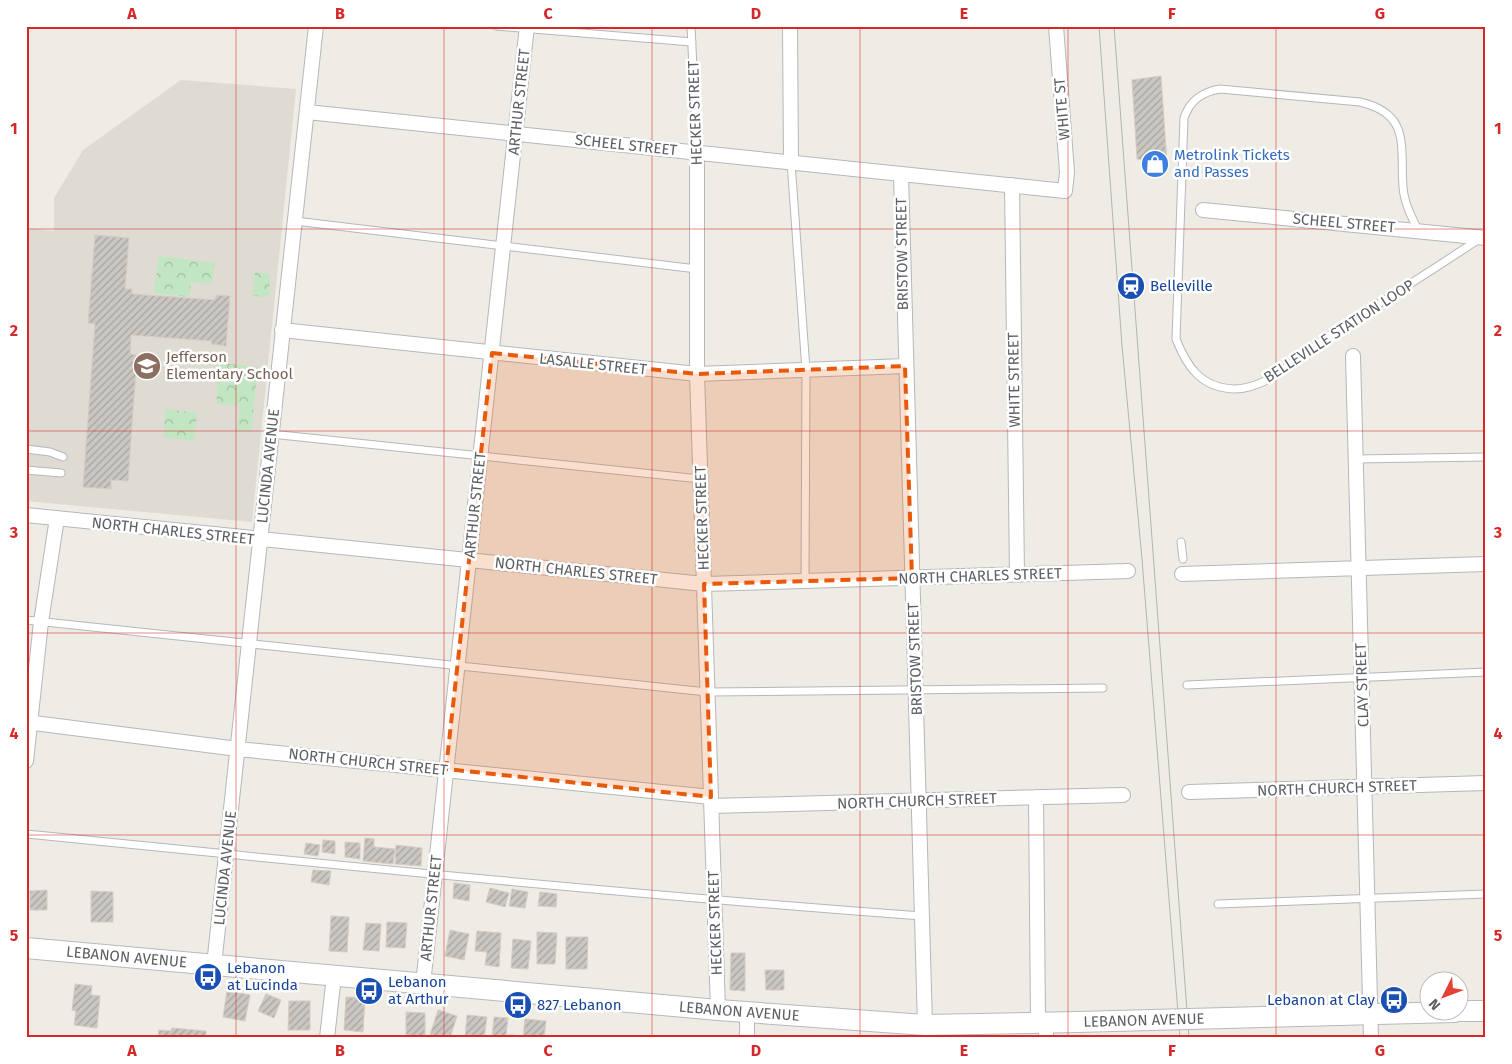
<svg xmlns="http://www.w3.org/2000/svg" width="1512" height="1064" viewBox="0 0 1512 1064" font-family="'Fira Sans',sans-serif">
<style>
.education{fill:#dedbd3}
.park{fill:url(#park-crowns)}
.building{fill:url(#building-hatch);stroke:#d3cec3}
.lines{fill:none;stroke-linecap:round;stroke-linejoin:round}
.service-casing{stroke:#b5b7bb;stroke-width:9}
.minor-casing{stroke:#b5b7bb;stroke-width:16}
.secondary-casing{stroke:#b6b9be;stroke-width:22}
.service{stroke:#fff;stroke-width:7}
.minor{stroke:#fff;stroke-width:14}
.secondary{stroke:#fff;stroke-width:20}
.tram{stroke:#b3b4b4;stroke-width:1}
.secondary-bridge-casing{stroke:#b6b9be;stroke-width:22;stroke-linecap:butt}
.secondary-bridge{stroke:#fff;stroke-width:20}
.marked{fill:#e8590c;fill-opacity:0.2;stroke:#e8590c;stroke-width:4;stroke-dasharray:10 6;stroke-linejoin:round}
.grid{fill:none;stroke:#d62828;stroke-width:1;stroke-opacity:0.55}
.labels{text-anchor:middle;stroke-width:5;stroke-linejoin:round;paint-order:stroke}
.street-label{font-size:15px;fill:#5c6064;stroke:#fff}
.shop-label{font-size:15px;fill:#366cbe;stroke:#fff;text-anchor:start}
.transit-label{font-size:15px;fill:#164399;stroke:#fff;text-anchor:start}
.education-label{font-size:15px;fill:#785e54;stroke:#fff;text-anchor:start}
.neatline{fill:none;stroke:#d62828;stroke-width:2}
.grid-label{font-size:16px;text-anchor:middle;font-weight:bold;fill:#d62828}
</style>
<defs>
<pattern id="park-crowns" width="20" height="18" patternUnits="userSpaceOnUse" patternTransform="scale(1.25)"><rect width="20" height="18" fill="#c2e5c2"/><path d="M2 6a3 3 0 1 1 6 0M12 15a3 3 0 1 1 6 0" fill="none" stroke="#a1bda1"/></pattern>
<pattern id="building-hatch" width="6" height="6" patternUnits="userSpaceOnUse" patternTransform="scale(1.25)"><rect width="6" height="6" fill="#cac7c2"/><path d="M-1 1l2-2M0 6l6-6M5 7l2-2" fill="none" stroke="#a7a5a1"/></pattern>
</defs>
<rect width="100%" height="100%" fill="#eeece4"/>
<path class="education" d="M181,80l115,9 -44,433 -226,-21v-273l28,3v-33l29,-48z"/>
<path class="park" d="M159,256l56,7 -3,21 -21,-2 -2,15 -35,-4z
M255,272l15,2 -1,23 -16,-1z
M220,363l38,4 -7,65 -14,-2 3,-24 -24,-3z
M166,409l31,4 -3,28 -31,-4z"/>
<path class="building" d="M1161,76l6,87 -30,-4 -5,-79z
M95,235l34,3 -4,51h7v5l83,6 1,-5 14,1 -4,50 -15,-2 1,-3 -81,-6 -1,19 7,1 -9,126 -17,-1v9l-28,-2 12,-163 -7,-1z
M365,838l9,1v8l21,2 -2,15 -30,-3z
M323,840l12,1v13l-13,-2z
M345,842l15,1v16l-15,-2z
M306,843l14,2 -2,11 -14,-2z
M396,845l26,3 -1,18 -26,-2z
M313,870l18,1 -2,14 -18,-3z
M454,883l16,2 -1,16 -16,-3z
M490,888l19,5 -4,14 -19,-5z
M512,889l16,3 -3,16 -16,-2z
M47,890v20h-17v-19z
M91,891l22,1v30h-22z
M540,892l17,2 -1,13 -18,-1z
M331,916l18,1 -2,35 -18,-1z
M387,922l20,1 -2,25 -19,-1z
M366,923l15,1 -2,27 -16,-1z
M450,930l19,4 -5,26 -19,-4z
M477,931l24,2 -2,34 -14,-2 2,-13 -12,-1z
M537,932l20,1 -2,31h-18z
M566,937h22l-1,32h-21z
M513,939l18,2 -3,28 -17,-1z
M731,953h14v38l-15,-1z
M765,970h19v20h-18z
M75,984l17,2 -1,9 9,1 -3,32 -23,-3 2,-14 -4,-1z
M227,991l23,4 -5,26 -22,-4z
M266,994l15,6 -7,18 -16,-7z
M346,997l19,1 -2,34 -19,-2z
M289,1001h21v29h-22z
M438,1010l19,6 -7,22 -20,-3z
M406,1012l19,1v25h-19z
M467,1015l20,2 -3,21h-19z
M494,1017l14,1 -2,17h8l-1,3h-21z
M525,1019l21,2 -2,17h-21z
M172,1028l34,3v7h-48l1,-8 12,1z"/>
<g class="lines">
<defs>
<path id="service" d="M496,26l196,16
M691,26l6,127
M791,162l15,208 -1,211
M295,221l402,48
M1418,230c-7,-14 -14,-28 -15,-43 -3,-41 8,-73 -43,-85l-140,-13c-18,3 -30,11 -36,29l-8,221c11,28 25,49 59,50 11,0 22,-4 32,-9 22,-12 41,-31 62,-44 50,-33 101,-64 150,-97
M271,434l429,45
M26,449l24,3 13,5
M1355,459l131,-2
M26,470l35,3
M1181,542l2,17
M26,620l681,72 396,-4
M1187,685l299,-13
M26,834c299,30 597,60 896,82
M1218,904l268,-10"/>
<path id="minor" d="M790,26l1,136
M307,112l758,79 2,-19 -11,-146
M697,153v221l21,636
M901,174l24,851
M1012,185l5,390
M1203,210l283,28
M282,330l415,44 208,-8
M1353,356l18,682
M26,515l678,69 424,-13
M1182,574l304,-10
M26,722l212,27 473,48
M26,761l15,-139 16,-104
M1189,792l297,-9
M1036,797l2,226
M712,806l411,-11
M214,965l102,-939
M423,984l104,-958
M747,1012v26
M1046,1023v15
M327,1038l7,-62"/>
<g id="secondary">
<path id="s1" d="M26,948l692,62 207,15 153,-3"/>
<path d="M1460,1011h26"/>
<path d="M1300,1016l155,-4"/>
</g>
</defs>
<use href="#service" class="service-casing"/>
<use href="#minor" class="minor-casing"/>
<use href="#secondary" class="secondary-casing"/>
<use href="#service" class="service"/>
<use href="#minor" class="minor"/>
<use href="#secondary" class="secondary"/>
<path class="tram" d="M1099,26l23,320 20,213 38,479
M1114,26l75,1012"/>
<defs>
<g id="secondary-bridge">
<path id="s2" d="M1078,1022l222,-6"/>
</g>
</defs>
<use href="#secondary-bridge" class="secondary-bridge-casing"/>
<use href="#secondary-bridge" class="secondary-bridge"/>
</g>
<path class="marked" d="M492,353l205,21 208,-8 7,212 -208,6 7,213 -265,-28z"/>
<path class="grid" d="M236,26v1012M444,26v1012M652,26v1012M860,26v1012M1068,26v1012M1276,26v1012M26,229h1460M26,431h1460M26,633h1460M26,835h1460"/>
<defs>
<symbol id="shop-disc" viewBox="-11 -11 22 22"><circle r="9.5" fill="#3f7fe0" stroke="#fff"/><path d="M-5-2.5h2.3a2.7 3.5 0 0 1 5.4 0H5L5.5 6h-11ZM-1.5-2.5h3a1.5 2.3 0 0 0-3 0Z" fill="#fff"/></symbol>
<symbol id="station-disc" viewBox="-11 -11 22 22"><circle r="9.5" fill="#1a4fb4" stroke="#fff"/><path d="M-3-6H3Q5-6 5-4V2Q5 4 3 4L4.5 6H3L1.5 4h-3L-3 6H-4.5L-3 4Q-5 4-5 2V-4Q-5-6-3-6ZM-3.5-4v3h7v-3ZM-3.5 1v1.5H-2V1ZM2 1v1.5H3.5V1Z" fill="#fff"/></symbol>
<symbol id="school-disc" viewBox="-11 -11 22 22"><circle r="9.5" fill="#8d6e63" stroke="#fff"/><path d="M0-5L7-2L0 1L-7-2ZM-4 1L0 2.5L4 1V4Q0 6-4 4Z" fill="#fff"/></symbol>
<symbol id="bus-disc" viewBox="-11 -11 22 22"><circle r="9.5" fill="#1a4fb4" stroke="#fff"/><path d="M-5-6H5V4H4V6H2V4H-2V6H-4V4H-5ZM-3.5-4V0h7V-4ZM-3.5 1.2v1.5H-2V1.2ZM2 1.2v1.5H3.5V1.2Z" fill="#fff"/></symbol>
</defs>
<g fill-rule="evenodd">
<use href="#shop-disc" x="1139" y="148" width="32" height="32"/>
<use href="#station-disc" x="1115" y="270" width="32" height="32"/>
<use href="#school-disc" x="131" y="350" width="32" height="32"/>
<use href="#bus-disc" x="192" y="961" width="32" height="32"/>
<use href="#bus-disc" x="353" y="975" width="32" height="32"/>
<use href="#bus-disc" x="1378" y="984" width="32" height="32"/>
<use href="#bus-disc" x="502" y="989" width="32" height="32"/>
</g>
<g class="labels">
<g class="street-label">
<text transform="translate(519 102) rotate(-84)" y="5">ARTHUR STREET</text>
<text transform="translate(1062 109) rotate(-95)" y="5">WHITE ST</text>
<text transform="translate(695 113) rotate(-92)" y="5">HECKER STREET</text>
<text transform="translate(626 145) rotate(6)" y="5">SCHEEL STREET</text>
<text transform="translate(1344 223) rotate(5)" y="5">SCHEEL STREET</text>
<text transform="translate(902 254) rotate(-91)" y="5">BRISTOW STREET</text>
<text transform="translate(1339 331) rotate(-33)" y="5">BELLEVILLE STATION LOOP</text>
<text transform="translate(593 364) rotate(6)" y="5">LASALLE STREET</text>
<text transform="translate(1014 380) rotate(-91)" y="5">WHITE STREET</text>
<text transform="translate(268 466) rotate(-84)" y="5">LUCINDA AVENUE</text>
<text transform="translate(475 505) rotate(-84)" y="5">ARTHUR STREET</text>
<text transform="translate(702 518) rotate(-92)" y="5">HECKER STREET</text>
<text transform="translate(173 531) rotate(6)" y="5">NORTH CHARLES STREET</text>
<text transform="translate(576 571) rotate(6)" y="5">NORTH CHARLES STREET</text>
<text transform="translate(980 576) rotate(-2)" y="5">NORTH CHARLES STREET</text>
<text transform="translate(915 659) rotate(-92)" y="5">BRISTOW STREET</text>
<text transform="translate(1362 685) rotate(-92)" y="5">CLAY STREET</text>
<text transform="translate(368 762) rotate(6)" y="5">NORTH CHURCH STREET</text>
<text transform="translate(1337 788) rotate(-2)" y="5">NORTH CHURCH STREET</text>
<text transform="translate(917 801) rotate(-2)" y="5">NORTH CHURCH STREET</text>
<text transform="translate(225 868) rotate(-84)" y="5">LUCINDA AVENUE</text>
<text transform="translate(431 908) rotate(-84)" y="5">ARTHUR STREET</text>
<text transform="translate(715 923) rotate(-92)" y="5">HECKER STREET</text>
<text dy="5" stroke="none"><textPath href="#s1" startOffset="101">LEBANON AVENUE</textPath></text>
<text dy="5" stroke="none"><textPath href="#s1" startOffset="716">LEBANON AVENUE</textPath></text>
<text dy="5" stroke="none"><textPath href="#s2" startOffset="66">LEBANON AVENUE</textPath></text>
</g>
<g class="shop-label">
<text x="1174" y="160">Metrolink Tickets<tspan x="1174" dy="17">and Passes</tspan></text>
</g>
<g class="transit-label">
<text x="1150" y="291">Belleville</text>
<text x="227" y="973">Lebanon<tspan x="227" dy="17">at Lucinda</tspan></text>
<text x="388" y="987">Lebanon<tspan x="388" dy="17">at Arthur</tspan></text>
<text x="1375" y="1005" text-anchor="end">Lebanon at Clay</text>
<text x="537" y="1010">827 Lebanon</text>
</g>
<g class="education-label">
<text x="166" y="362">Jefferson<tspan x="166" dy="17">Elementary School</tspan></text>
</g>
</g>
<rect width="1512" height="1064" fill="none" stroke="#ffffff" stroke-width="55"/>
<g transform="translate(1444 996) rotate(228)"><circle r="24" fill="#ffffff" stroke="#bebfc1"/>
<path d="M0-4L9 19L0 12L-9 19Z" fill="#e34235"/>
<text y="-8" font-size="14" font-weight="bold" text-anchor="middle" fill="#5c6064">N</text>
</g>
<rect x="28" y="28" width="1456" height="1008" class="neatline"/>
<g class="grid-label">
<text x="132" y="19">A</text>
<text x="340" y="19">B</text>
<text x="548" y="19">C</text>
<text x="756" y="19">D</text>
<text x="964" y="19">E</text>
<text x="1172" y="19">F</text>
<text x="1380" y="19">G</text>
<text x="14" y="134">1</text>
<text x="1498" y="134">1</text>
<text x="14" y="336">2</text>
<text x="1498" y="336">2</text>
<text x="14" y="538">3</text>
<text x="1498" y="538">3</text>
<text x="14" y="739">4</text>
<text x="1498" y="739">4</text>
<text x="14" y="941">5</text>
<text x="1498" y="941">5</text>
<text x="132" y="1056">A</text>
<text x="340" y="1056">B</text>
<text x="548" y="1056">C</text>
<text x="756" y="1056">D</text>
<text x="964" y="1056">E</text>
<text x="1172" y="1056">F</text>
<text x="1380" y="1056">G</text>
</g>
</svg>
